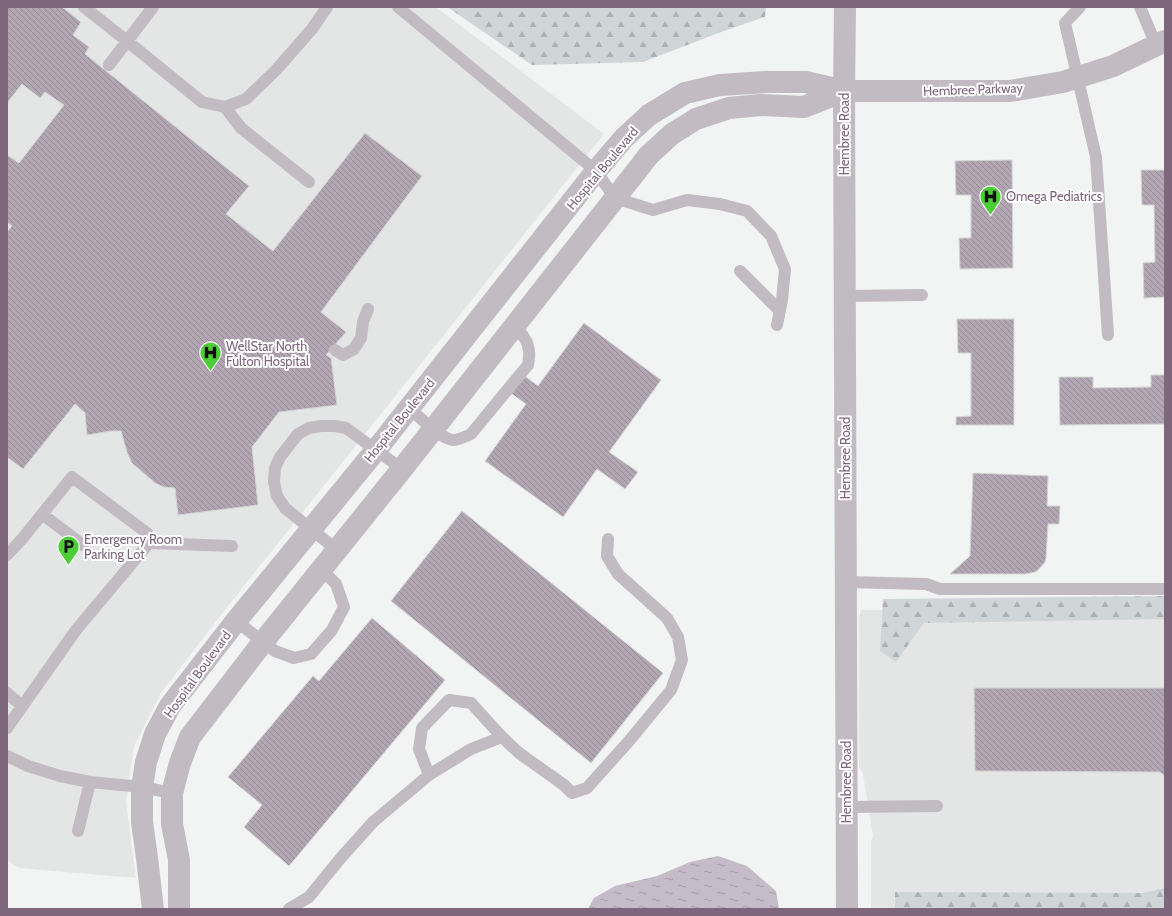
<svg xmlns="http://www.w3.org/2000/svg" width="1172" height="916" viewBox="0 0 1172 916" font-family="Cabin,sans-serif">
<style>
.built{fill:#e4e5e5}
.forest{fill:url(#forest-firs)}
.water{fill:url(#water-ripples)}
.building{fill:url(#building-back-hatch);stroke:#d3d5d5}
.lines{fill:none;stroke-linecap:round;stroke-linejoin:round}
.service{stroke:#c2bbc1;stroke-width:12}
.minor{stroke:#c2bbc1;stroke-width:22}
.tertiary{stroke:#c2bbc1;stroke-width:22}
.labels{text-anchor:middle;stroke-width:4;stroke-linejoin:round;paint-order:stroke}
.street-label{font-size:13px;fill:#7e667d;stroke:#fff}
.poi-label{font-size:13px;fill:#7e667d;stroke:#fff;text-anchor:start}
</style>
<defs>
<pattern id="forest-firs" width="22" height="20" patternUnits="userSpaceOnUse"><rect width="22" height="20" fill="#d0d6d8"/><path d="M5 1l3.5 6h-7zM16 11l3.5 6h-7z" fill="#aeb1b4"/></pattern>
<pattern id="water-ripples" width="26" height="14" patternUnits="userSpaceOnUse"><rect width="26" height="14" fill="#c6bbc8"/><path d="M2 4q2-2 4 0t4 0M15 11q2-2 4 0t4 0" fill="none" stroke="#a69ca8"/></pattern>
<pattern id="building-back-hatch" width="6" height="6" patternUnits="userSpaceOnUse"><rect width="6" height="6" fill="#b2a6b2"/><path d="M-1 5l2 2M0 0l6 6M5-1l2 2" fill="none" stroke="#968b96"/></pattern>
</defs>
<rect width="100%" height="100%" fill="#f1f4f3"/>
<path class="built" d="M7,7h429l168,127 -380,477 -63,82 -27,53 -8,56 10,76 -117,-10 -12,-8z
M1165,608v301h-294v-68l2,-5 -10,-62 -4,-7v-151l2,-6z"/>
<path class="forest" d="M447,7h319l-1,10 -44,15 -78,30 -111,3z
M1165,596v23l-241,4 -28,39 -16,-11 3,-52z
M1165,888v21h-270v-17l248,1z"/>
<path class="water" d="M718,856l29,10 29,25 3,18h-191l6,-11 21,-12 42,-10 33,-14z"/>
<path class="building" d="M7,7h55l19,15 -8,13 16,12 -4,7 164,132 -23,28 47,37 92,-118 57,43 -101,136 25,20 -20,23 5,3 6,47 -58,7 -27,35 6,58 -80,10 -3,-27 -11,-1 -9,-4 -23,-20 -5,-11 -6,-21h-10l-24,4 -2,-22 -10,-9 -52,65 -16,-12v-225l5,-6 -5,-4v-67l12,8 45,-58 -19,-13 -5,6 -18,-14 -15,19z
M1012,160l1,108 -53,1 -1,-31h12v-43h-15l-1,-34z
M1141,170h24v127l-21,1 -1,-35 12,-1 -1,-57h-12z
M957,319h57v106h-58v-8l15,-1v-63h-13z
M584,323l77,57 -52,72 29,20 -13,17 -28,-20 -34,48 -78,-56 41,-57 -21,-15 13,-18 20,15z
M1151,375h14v49l-105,1 -1,-48h34v11l58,-1z
M973,473l75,3 -1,30h13l-1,18h-11l-2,34 -1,4 -7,8 -3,2 -10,2h-75l20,-18z
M462,511l201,162 -72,90 -200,-162z
M372,618l73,62 -156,186 -45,-39 18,-22 -34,-28 85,-101 6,5z
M974,688h191v88l-5,-4 -185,-1z"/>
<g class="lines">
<path class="service" d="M84,7l43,34 75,61 23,5 21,-8 30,-29 36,-41 15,-22
M398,7l198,164 19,27 38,12 34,-10 33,4 27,7 24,25 14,33 -3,31 -5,25
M1080,7l-15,16 31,134 12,178
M1140,7l16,38
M109,65l44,-58
M225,107l16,21 68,54
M740,271l40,40
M844,296l78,-1
M335,350l8,5 11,-6 7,-11 2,-16 5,-13
M409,408c10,8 31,31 44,32 6,0 12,-3 18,-6l57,-69c4,-19 -2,-26 -13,-40
M42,514l41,31
M149,543l83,3
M337,550l-52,-42 -8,-12 -3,-14 1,-14 5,-11 18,-23 11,-6 12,-2h14l11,2 56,41
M7,555l15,-16 50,-62 75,56 2,10 -73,87 -69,98
M845,582l81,2 14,5h225
M236,621l39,30 19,7 17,-4 21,-24 12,-23 -8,-23 -15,-15
M7,693l15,13
M502,737l17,16 45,32 8,8 15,-5 42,-47 42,-51 11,-30 -4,-23 -11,-19 -49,-44 -11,-18 1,-17
M7,756l21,10 32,10 30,6 52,5 30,6
M847,807l90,-1
M78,831l12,-49
M289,909l20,-12 30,-37 34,-38 56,-47 42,-26 31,-12 -31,-34 -22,-3 -27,28 -3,21 10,26"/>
<path class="minor" d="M153,909l-6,-51 -5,-36v-35l4,-25 9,-28 15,-28 66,-85 140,-171 220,-279 28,-33 25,-23 36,-22 35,-8 46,-3h40l38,9h166l53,-9 50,-16 52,-25
M179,909v-49l-7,-36v-31l8,-30 10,-26 73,-95 139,-173 247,-314 23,-21 24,-15 33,-11 32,-3 43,2 40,-16"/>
<path class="tertiary" d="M845,7l-1,84 3,818"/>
</g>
<defs>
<symbol id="hospital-pin" viewBox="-11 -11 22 30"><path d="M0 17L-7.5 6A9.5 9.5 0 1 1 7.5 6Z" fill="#4ccf36" stroke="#fff"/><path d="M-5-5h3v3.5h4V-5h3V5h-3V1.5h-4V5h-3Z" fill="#111"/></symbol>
<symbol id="parking-pin" viewBox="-11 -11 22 30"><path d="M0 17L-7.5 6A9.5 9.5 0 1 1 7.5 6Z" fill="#4ccf36" stroke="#fff"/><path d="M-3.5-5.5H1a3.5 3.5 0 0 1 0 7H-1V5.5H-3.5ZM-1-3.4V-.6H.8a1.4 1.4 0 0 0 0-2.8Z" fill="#111"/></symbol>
</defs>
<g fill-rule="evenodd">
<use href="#hospital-pin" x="978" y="184" width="25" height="34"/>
<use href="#hospital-pin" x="198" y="340" width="25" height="34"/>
<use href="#parking-pin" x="56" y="534" width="25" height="34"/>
</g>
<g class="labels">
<g class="street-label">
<text transform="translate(973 89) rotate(-2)" y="5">Hembree Parkway</text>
<text transform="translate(844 134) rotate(-90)" y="5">Hembree Road</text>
<text transform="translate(602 168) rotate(-50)" y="5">Hospital Boulevard</text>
<text transform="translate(399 420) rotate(-51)" y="5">Hospital Boulevard</text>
<text transform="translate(845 458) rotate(-90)" y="5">Hembree Road</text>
<text transform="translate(197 674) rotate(-54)" y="5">Hospital Boulevard</text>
<text transform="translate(846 782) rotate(-90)" y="5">Hembree Road</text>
</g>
<g class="poi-label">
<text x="1006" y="201">Omega Pediatrics</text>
<text x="226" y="351">WellStar North<tspan x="226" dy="15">Fulton Hospital</tspan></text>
<text x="84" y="544">Emergency Room<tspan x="84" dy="15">Parking Lot</tspan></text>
</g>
</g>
<rect width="1172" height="916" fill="none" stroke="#7e667d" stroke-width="16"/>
</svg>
